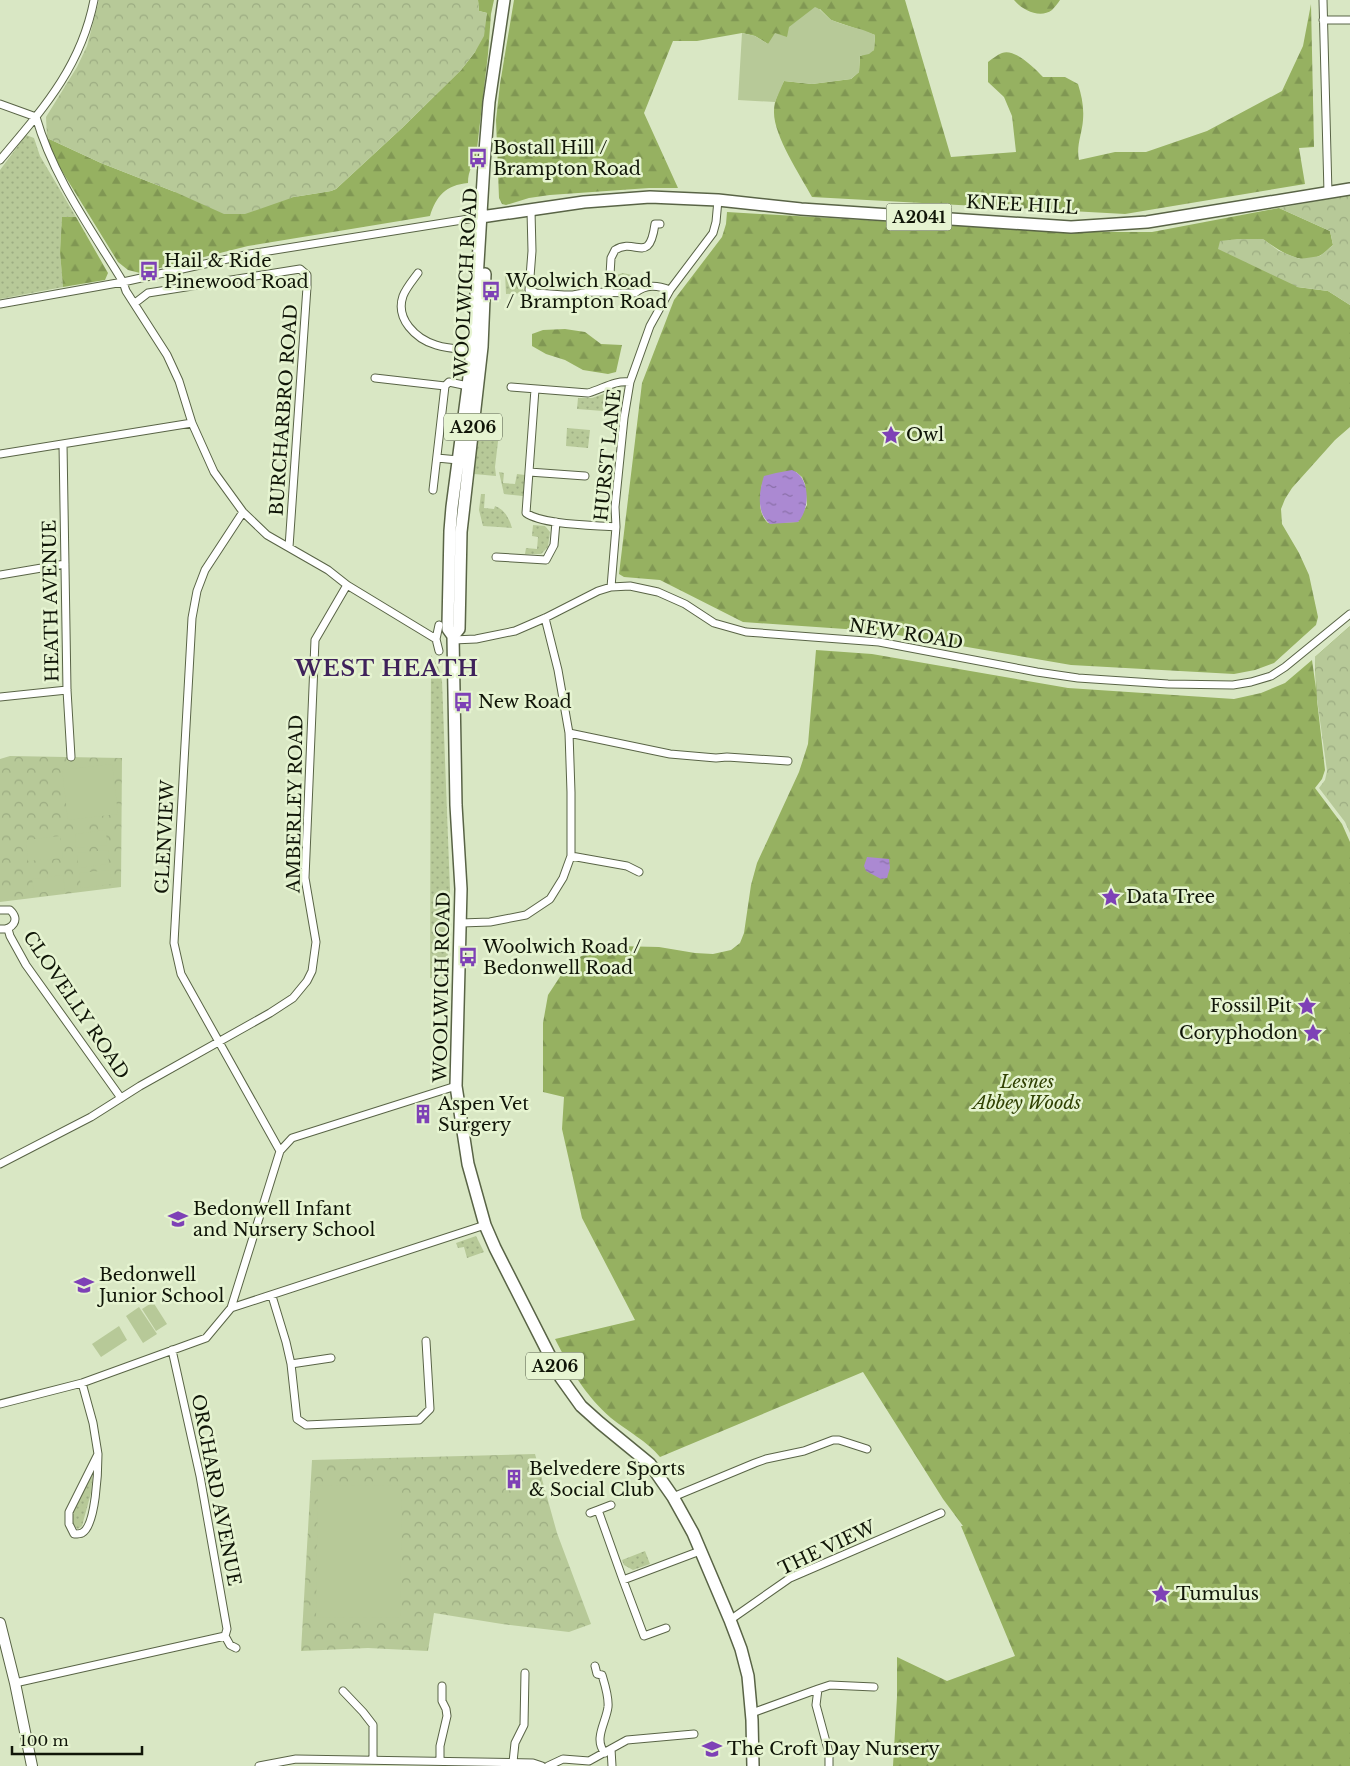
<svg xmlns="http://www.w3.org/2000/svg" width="1350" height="1766" viewBox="0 0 1350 1766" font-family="'Libre Baskerville',serif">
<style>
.grass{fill:url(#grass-dots)}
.forest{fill:url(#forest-firs);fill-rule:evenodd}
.park{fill:url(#park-crowns)}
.garden{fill:#b7c998}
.water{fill:url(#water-ripples)}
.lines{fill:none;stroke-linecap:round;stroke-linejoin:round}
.street-casing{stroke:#596446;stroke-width:9}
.secondary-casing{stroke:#596446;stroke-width:12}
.primary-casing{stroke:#596446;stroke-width:14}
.street{stroke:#fff;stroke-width:7}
.secondary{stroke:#fff;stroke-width:10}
.primary{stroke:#fff;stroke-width:11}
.labels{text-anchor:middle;stroke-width:5;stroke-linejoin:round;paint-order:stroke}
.shield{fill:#e6f4d1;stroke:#505844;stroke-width:1}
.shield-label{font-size:16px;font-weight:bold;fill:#101508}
.poi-label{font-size:18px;fill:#101508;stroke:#e6f4d1;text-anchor:start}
.street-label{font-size:18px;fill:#101508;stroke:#e6f4d1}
.park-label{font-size:18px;font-style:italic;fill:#304103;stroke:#e6f4d1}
.district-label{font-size:22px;font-weight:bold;letter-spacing:1px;fill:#3f225b;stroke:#e6f4d1}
</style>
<defs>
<pattern id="grass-dots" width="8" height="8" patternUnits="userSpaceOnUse" patternTransform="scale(1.25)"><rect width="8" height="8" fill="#b7c998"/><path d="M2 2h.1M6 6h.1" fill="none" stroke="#9cac82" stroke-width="1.8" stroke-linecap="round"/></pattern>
<pattern id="forest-firs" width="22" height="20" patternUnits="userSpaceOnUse" patternTransform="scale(1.25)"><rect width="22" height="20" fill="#96b161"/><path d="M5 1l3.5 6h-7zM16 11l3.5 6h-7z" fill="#809753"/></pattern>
<pattern id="park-crowns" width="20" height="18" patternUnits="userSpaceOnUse" patternTransform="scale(1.25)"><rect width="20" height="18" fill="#b7c998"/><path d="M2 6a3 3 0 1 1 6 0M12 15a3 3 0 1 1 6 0" fill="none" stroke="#9cac82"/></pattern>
<pattern id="water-ripples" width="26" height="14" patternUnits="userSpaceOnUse" patternTransform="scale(1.25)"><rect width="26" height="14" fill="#ab89d2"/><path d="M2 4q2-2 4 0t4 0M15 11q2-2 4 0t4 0" fill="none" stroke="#8a6fa8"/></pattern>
</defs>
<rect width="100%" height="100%" fill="#d9e7c4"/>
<path class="grass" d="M26,135l8,3 6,18 36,61h-14l-2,35 3,35 -63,12v-129z
M505,273l17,1v13l3,6 -19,1z
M623,273l13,3 -1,12 -15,1 -5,-7 1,-7z
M606,393l-3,18 -26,-2 1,-11h14z
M567,428l23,2 -2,18 -22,-2z
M479,431l20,2 -4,34 1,9 -22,-2z
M499,472l5,1 -1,10 12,1 2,-10 8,1 -2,21 -19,-2z
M481,494h4l-1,14 10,1 1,-3c10,4 14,12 17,22l-29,-2 -4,-16z
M533,525l12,1 5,6 -2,15 -7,7h-16l1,-6 11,1 1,-12 -6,-1z
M431,655l8,14 3,12 8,209 -3,89 -17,-1z
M476,1236l8,16 -17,6 -3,-11 -6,1 -2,-5z
M93,1470l-2,23 -9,33 -4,3c-17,-12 8,-46 15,-59z
M645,1551l5,13 -17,6 -9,-5 -2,-5z"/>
<path class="forest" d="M478,0h16l-3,14 -3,40 -12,103c-3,9 -8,13 -8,26 -22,2 -32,13 -38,33l-182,30 -108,27 -12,-3 -10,-8 -61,-99 -10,-25 54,25 74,29 119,5 37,-6 5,-2 66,-61 59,-58 14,-18 12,-39 -8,-2z
M514,0h391l46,157 65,-5 -4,-36 -8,-19 -16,-15v-20c4,-3 9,-7 14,-9 13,-5 32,15 41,24h22l13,7c4,13 6,23 5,36 -1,14 -7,26 -4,40l36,-8h31l61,-21 75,-40 21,-45 8,-42 3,143 -15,1 6,36 -180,30 -313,-17c-12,-22 -39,-62 -38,-86 0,-10 5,-21 10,-30l28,3 39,-5 8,-7 1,-16 14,-6 1,-15 -44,-15 -11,-11 -33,28 -19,7 -13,-8 -13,-3 -45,8h-24l-29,72 34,75h-29l-99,7 -21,3 -23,7 -4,-1 -3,-6 -3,-78 4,-36z
M1014,0h46c-2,3 -5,7 -8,10 -12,9 -30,0 -38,-10z
M1279,208l51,23 3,14c-4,3 -8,8 -12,10 -20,12 -43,-5 -58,-16l34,48 31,4 22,14v122l-15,13 -43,48 -7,11 -4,10 1,15 17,29 10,22 9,42 -2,8 -42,38 -19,7 -21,4 -163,-9 -197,-34 -131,-9 -83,-42 -36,-3 -5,-3 23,-191 32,-83 48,-63 4,-13 1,-12 323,19 74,1h28zM796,472l6,5 3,7 2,21 -9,17 -30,1c-11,-11 -8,-25 -6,-39z
M62,217h14l32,56 -3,7 -42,7 -3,-35z
M565,329l20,3 16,12 21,1 -6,27 -8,2 -25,-4 -18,-10 -19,-6 -14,-8v-12l11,-4z
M1350,626l-33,74 8,70 -3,9 -7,9 27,36 8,18v924h-457l4,-69v-40l50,24 68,-25 -54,-130h2l-20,-27 -80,-127 -203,85c-13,-16 -33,-26 -49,-39 -27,-24 -40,-48 -56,-79l80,-19 -53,-102 -20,-89 2,-32 -21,-5v-69l5,-28 21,-32 27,-15 20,-2 43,1 36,6 18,1 18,-4 9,-7 4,-10 7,-48 6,-22 42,-91 9,-28 8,-94 56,4 196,34 166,11 27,-6 24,-10 27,-23 4,29 -1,-32z"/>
<path class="park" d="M99,0h379l1,11 8,2 -3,23 -9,16 -14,18 -59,58 -66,61 -5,2 -37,6 -49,17h-21l-49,-22 -74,-29 -54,-25 -1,-21 31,-50 10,-21z
M1350,195v110l-22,-14 -30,-4 -80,-38 2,-8 17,-2h26l16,12 21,8 20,-3 13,-11 -3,-14 -51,-23z
M1350,626v207l-5,-11 -26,-34 6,-8 2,-9 -10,-72 -2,-38v-4z
M10,756l112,2 -1,129 -121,15v-143z
M535,1454l22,79 34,91 -22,8 -67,-8 -68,-11 -6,38 -60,-3 -67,3 11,-191z"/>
<path class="garden" d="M815,7c8,3 11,11 19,14 14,6 28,7 41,14l-1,15 -5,4 -9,2 -1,16 -8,7 -39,5 -28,-3 -9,21 -37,-2 4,-67 13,3 13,8 7,-11 12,4 2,-10z
M112,764l6,50 -50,6 -6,-50z
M106,830l1,15 -31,3 -1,-14z
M60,836l3,22 -35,3 -2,-21z
M108,850l1,14 -31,4 -1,-15z
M110,870l2,14 -31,4 -2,-15z
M63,875l2,15 -31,3 -2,-14z
M153,1302l14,22 -11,7 -14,-22z
M139,1307l18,27 -14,9 -17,-27z
M119,1326l8,14 -26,17 -9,-13z
M318,1485l84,1 -2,132 -84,-1z"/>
<path class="water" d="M792,470c19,7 18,40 6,52l-28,2c-14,-11 -11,-33 -6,-48l12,-3z
M867,857l22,2 1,9 -3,10 -6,1 -15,-8 -2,-5z"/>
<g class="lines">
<defs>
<path id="street" d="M1323,0l5,193
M1323,20h27
M0,104l36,13
M36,117c17,60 55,112 87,165l3,9 41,64 12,26 13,42 22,49 29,40 24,23 61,35 19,15 89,54
M0,160c43,-51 81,-93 94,-160
M531,211l1,40 -3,39 7,3 28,2h9l16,-3 46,1c11,-9 22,-8 35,-3
M418,273c-5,7 -12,15 -15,23 -8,23 13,43 33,49 12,4 24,4 35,5
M609,292l2,-34 4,-8c21,-13 34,16 40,-26h5
M135,303l13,-10 152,-24 7,6v12l-18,260
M0,304l123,-22 127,-28 231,-37
M375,378l70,8 4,-4 19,4
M511,387l77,6c15,-4 26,-13 42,-11
M535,389l-9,124c17,12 67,12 90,14
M63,444l4,246 4,67
M0,454l192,-31
M437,458l21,2
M529,472l56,4
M433,490l12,-104
M243,512l-38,58 -8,21 -5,27 -18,325 7,31 99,177
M496,557l50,3 8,-15 2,-23
M0,575l65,-11
M611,587l5,-60 -1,-20 9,-89 6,-36 20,-56 20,-36 43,-57 3,-11 2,-22
M453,640l23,-1 39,-8 30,-13 53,-27 13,-4 19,-1 28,6 27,12 29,19 32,9 133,10 158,30 41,6 90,6 65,1 18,-3 20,-6 14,-9 65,-53
M439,651l-3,-12 3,-14
M0,697l67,-7
M569,733l101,21 46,4 11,-1 61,4
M571,856l56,10 12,6
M0,910h10c11,10 2,20 -10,19
M461,923l29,-1 36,-7 24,-16 13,-21 8,-22v-64l-2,-59 -11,-63 -13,-52
M8,929l2,7 16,29 95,133
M0,1164l91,-47 49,-31 130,-73 23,-15 14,-17 5,-10 4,-29 -11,-64 10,-238 32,-55
M272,1296l14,46 5,22 6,55 9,6 113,-5 11,-11 -4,-68
M231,1308l254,-83
M172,1350l28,126 27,153 -2,7 5,9 6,3
M291,1364l40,-6
M82,1383l11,40 5,31 -29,58v12l5,10c3,0 6,0 8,-1 14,-7 16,-63 16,-79
M0,1404l82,-21 124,-45 25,-30 49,-157 12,-13 164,-52
M673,1497l82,-34 11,-4 38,-8 29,-11h6l28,9
M611,1505l-13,5 25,70 77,-29
M590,1513l8,-3
M623,1580l21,56 22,-8
M730,1620l60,-42 151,-65
M595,1666l2,8 5,1c3,10 7,22 6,32 -2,16 -15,32 -3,46
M15,1683l210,-47
M343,1691l20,21 10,13v35
M752,1713l66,-24
M611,1749l1,17
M440,1761v-15l7,-30 -1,-7 -4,-8v-15
M513,1762l2,-19 9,-18 1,-52
M259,1766l37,-7 237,4 9,3
M548,1766l15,-7 26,2 38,-21 67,-6
M829,1766v-13l-13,-48 2,-16 12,-4 44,2"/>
<path id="secondary" d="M0,1623l15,60 17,83"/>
<path id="primary" d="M504,0l-15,102 -5,62 -10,165 -6,57 -16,121 -2,24 -2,93v5l5,7 3,169 5,84 -5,197 12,78 17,61 10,23 66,130 20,28 19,17 50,41 23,33 20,36 37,87 11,29 7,27 4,44 1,46
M481,217l103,-15 66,-5 68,3 83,9 270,18 76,-5 203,-33
M453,636l6,-7 2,-97 21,-185 3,-73"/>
</defs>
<use href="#street" class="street-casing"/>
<use href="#secondary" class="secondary-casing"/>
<use href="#primary" class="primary-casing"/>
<use href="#street" class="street"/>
<use href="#secondary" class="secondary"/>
<use href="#primary" class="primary"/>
</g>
<defs>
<symbol id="bus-bare" viewBox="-9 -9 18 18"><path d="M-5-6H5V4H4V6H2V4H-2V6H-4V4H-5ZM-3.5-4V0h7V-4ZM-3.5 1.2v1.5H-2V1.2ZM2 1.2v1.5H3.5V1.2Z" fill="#7e41b6" stroke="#e6f4d1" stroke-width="2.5" paint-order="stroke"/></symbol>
<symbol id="sight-bare" viewBox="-9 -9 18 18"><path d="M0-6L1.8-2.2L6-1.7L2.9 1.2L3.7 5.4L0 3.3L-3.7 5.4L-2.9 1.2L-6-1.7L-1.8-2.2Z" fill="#7e41b6" stroke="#e6f4d1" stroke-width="2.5" paint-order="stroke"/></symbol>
<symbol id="building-bare" viewBox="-9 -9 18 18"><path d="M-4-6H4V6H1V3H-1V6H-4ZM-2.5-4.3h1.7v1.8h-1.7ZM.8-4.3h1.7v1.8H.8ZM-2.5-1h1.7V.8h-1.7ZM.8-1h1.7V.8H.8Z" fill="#7e41b6" stroke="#e6f4d1" stroke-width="2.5" paint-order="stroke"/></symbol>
<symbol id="school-bare" viewBox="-9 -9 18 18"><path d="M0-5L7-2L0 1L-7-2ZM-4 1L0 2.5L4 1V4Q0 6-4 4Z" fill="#7e41b6" stroke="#e6f4d1" stroke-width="2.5" paint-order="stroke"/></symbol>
</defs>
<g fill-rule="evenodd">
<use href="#bus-bare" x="464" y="144" width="28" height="28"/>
<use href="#bus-bare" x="135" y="257" width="28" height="28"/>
<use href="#bus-bare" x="477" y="277" width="28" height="28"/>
<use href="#sight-bare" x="877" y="421" width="28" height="28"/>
<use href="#bus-bare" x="449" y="688" width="28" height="28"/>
<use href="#sight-bare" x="1097" y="883" width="28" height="28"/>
<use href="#bus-bare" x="454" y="943" width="28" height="28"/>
<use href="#sight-bare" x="1293" y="992" width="28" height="28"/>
<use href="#sight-bare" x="1299" y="1019" width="28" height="28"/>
<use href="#building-bare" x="409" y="1100" width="28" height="28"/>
<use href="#school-bare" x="164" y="1205" width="28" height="28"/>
<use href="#school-bare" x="70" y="1271" width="28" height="28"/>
<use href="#building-bare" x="500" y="1465" width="28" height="28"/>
<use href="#sight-bare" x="1147" y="1580" width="28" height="28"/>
<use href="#school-bare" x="698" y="1735" width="28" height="28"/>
</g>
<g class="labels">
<g class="shield">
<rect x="886.5" y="203.5" width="65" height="27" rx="4"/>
<rect x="444" y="413.5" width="58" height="27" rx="4"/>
<rect x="526" y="1352.5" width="58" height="27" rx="4"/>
</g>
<g class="shield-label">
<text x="919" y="223">A2041</text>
<text x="473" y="433">A206</text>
<text x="555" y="1372">A206</text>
</g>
<g class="poi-label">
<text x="493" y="154">Bostall Hill /<tspan x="493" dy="21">Brampton Road</tspan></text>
<text x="164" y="267">Hail &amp; Ride<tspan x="164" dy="21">Pinewood Road</tspan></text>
<text x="506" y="287">Woolwich Road<tspan x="506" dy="21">/ Brampton Road</tspan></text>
<text x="906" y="441">Owl</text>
<text x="478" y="708">New Road</text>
<text x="1126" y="903">Data Tree</text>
<text x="483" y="953">Woolwich Road /<tspan x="483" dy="21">Bedonwell Road</tspan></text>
<text x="1292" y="1012" text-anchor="end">Fossil Pit</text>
<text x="1298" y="1039" text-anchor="end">Coryphodon</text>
<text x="438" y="1110">Aspen Vet<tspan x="438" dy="21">Surgery</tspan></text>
<text x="193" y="1215">Bedonwell Infant<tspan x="193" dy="21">and Nursery School</tspan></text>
<text x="99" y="1281">Bedonwell<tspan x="99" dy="21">Junior School</tspan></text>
<text x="529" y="1475">Belvedere Sports<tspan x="529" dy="21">&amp; Social Club</tspan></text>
<text x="1176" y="1600">Tumulus</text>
<text x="727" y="1755">The Croft Day Nursery</text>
</g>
<g class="street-label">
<text transform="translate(1022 205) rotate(3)" y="6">KNEE HILL</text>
<text transform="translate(466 283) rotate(-87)" y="6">WOOLWICH ROAD</text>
<text transform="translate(284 410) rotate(-86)" y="6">BURCHARBRO ROAD</text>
<text transform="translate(608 455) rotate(-84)" y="6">HURST LANE</text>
<text transform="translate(51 601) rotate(-91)" y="6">HEATH AVENUE</text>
<text transform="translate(906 634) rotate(9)" y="6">NEW ROAD</text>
<text transform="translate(295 804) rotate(-89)" y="6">AMBERLEY ROAD</text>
<text transform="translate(165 837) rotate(-87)" y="6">GLENVIEW</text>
<text transform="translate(442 987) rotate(-89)" y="6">WOOLWICH ROAD</text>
<text transform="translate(76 1005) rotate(56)" y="6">CLOVELLY ROAD</text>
<text transform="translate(216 1490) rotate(79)" y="6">ORCHARD AVENUE</text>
<text transform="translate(827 1548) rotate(-25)" y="6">THE VIEW</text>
</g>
<g class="park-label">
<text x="1027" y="1088">Lesnes<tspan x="1027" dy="21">Abbey Woods</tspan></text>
</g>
<g class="district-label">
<text x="387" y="676">WEST HEATH</text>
</g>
</g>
<path d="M12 1746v8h130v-8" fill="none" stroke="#101508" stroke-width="2.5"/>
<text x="20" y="1746" font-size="15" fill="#101508" stroke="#e6f4d1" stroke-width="4" paint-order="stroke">100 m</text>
</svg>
